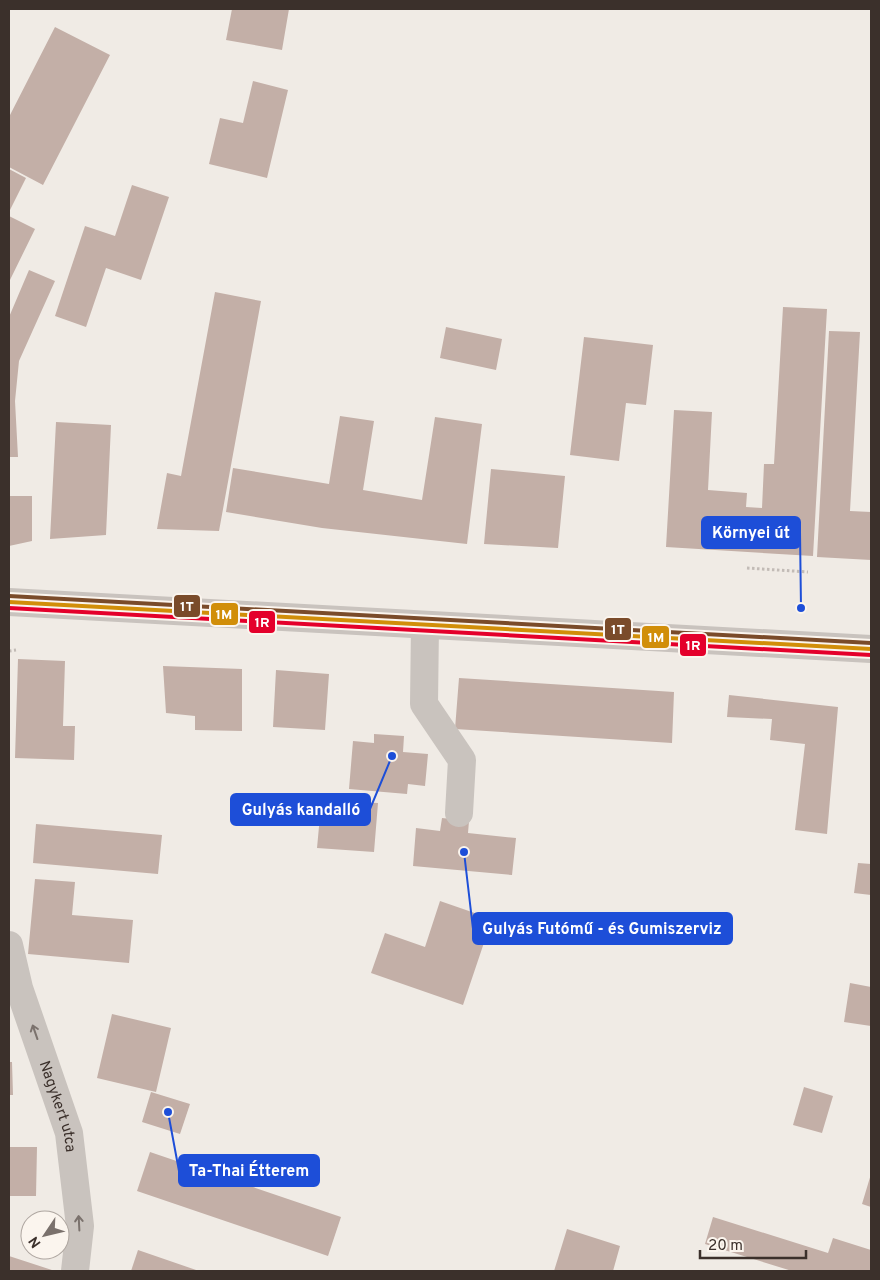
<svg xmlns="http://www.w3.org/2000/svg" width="880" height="1280" viewBox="0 0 880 1280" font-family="Overpass,sans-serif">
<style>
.building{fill:#c3afa7}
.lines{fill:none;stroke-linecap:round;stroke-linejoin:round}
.path{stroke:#c2bbb6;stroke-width:3;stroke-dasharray:2.5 2.5;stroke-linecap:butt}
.minor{stroke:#c9c3be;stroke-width:28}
.bus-1-casing{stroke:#fbf5ee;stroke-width:8}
.bus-2-casing{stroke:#fbf5ee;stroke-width:8}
.bus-3-casing{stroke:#fbf5ee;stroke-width:8}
.bus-1{stroke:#d18e09;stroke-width:4}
.bus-2{stroke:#e4002b;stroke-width:4}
.bus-3{stroke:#7a4b2a;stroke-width:4}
.oneway{stroke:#7b726d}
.labels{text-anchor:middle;stroke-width:4;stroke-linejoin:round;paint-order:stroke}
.street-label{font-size:15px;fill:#3b302b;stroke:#fbf5ee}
.leader{fill:none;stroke:#1d4ed8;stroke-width:2}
.callout-dot{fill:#1d4ed8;stroke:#fbf5ee;stroke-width:2}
.callout{fill:#1d4ed8;stroke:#1d4ed8;stroke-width:2}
.callout-label{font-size:16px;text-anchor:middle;font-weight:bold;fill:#fff}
.line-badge{stroke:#fbf5ee;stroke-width:2}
.badge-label{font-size:14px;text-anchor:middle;font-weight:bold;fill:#fff}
</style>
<rect width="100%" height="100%" fill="#f0ebe5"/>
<path class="building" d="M232,9h57l-7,41 -56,-10z
M55,27l55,28 -67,130 -34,-18v-50z
M253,81l35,9 -21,88 -58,-14 11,-46 23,5z
M9,169l17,9 -17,34z
M132,185l37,12 -28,83 -35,-12 -20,59 -31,-11 30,-90 30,10z
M9,216l26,13 -26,53z
M29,270l26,11 -36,80 -4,40 3,56h-9v-140z
M215,292l46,9 -42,230 -62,-2 10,-56 14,3z
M783,307l44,2 -14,247 -147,-9 8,-137 38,2 -4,78 39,3 -1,14 16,1 2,-44h10z
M446,327l56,12 -6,31 -56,-12z
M829,331l31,1 -10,179 21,1v48l-54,-3z
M584,337l69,8 -7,60 -20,-2 -7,58 -49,-6z
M340,416l34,5 -11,69 59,10 13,-83 47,7 -15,120 -145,-16 -96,-16 7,-44 96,16z
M56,422l55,3 -5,110 -56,4z
M491,469l74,7 -7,72 -74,-4z
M9,496h23v45l-23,5z
M18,659l47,2 -2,65h12l-1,34 -59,-2z
M163,666l79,3v62l-47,-1v-14l-29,-3z
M276,670l53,4 -4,56 -52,-3z
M459,678l215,14 -2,51 -217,-14z
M729,695l109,12 -11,127 -32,-4 10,-86 -35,-4 2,-21 -45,-2z
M374,734l30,2 -1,16 25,2 -3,32 -17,-2 -1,10 -58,-5 4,-48 21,2z
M357,802l21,1 -4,49 -57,-4 3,-32 36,3z
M442,818l27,3 -1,12 48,5 -4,37 -99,-9 3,-38 24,3z
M36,824l126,11 -4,39 -125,-11z
M858,863l13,1v31l-17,-2z
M35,879l40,3 -3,33 61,5 -4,43 -101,-9z
M440,901l52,18 -29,86 -92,-32 14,-40 40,14z
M850,983l21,4v39l-27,-4z
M112,1014l59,14 -15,64 -59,-14z
M9,1062h3l1,33h-4z
M804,1087l29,9 -11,37 -29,-8z
M151,1092l39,12 -10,30 -38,-12z
M9,1147h28l-1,49h-27z
M150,1152l191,65 -13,39 -191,-65z
M871,1174v33l-9,-3z
M713,1217l115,36 5,-15 38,12v21h-79l-87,-27z
M567,1229l53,17 -7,25h-59z
M138,1250l61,21h-68z
M9,1256l46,15h-46z"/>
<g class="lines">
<path class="path" d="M747,568l61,4
M9,651l7,-1"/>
<g class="minor">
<path d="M9,602l862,47"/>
<path d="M425,625l-1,79 38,56 -3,53"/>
<path id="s1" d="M9,945l10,43 50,145 11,93 -5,45"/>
</g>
<defs>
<path id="bus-1" d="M9,602l862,47"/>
<path id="bus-2" d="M9,608l862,47"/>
<path id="bus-3" d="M9,596l862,47"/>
</defs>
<use href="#bus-1" class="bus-1-casing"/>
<use href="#bus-2" class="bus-2-casing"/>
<use href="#bus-3" class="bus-3-casing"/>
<use href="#bus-1" class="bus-1"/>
<use href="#bus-2" class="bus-2"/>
<use href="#bus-3" class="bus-3"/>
</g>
<defs><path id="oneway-shaft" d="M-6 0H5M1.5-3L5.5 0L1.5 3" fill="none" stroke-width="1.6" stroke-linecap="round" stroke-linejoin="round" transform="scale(1.25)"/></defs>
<g class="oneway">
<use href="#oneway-shaft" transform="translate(35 1032) rotate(-109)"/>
<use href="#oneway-shaft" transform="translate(79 1223) rotate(-93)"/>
</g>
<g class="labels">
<g class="street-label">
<text dy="5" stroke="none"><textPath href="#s1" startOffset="169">Nagykert utca</textPath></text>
</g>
</g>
<path class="leader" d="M801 608L800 532M392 756L370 809M464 852L473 929M168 1112L179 1171"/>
<g class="callout-dot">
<circle cx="801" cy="608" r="5"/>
<circle cx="392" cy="756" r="5"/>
<circle cx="464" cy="852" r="5"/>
<circle cx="168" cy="1112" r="5"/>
</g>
<g class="callout">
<rect x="702" y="517" width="98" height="31" rx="5"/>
<rect x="231" y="794" width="139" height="31" rx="5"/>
<rect x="473" y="913" width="259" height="31" rx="5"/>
<rect x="179" y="1155" width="140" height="31" rx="5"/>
</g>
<g class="callout-label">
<text x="751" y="538">Környei út</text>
<text x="301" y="815">Gulyás kandalló</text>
<text x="602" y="934">Gulyás Futómű - és Gumiszerviz</text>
<text x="249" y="1176">Ta-Thai Étterem</text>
</g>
<g class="line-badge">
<rect x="173" y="594" width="28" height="24" rx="5" fill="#7a4b2a"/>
<rect x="210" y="602" width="29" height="24" rx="5" fill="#d18e09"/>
<rect x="248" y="610" width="28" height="24" rx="5" fill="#e4002b"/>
<rect x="604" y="617" width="28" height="24" rx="5" fill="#7a4b2a"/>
<rect x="641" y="625" width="29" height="24" rx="5" fill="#d18e09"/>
<rect x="679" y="633" width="28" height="24" rx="5" fill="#e4002b"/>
</g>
<g class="badge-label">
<text x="187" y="611">1T</text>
<text x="224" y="619">1M</text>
<text x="262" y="627">1R</text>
<text x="618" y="634">1T</text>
<text x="656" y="642">1M</text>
<text x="693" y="650">1R</text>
</g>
<rect width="880" height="1280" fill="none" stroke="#3b302b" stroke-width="20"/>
<g transform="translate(45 1235) rotate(235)"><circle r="24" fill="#fbf5ee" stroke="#aea6a0"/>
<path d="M0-4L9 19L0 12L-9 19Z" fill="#7a716c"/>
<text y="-8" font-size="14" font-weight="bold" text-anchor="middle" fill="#3b302b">N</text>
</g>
<path d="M700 1250v8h106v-8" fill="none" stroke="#3b302b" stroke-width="2.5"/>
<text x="708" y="1250" font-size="15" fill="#3b302b" stroke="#fbf5ee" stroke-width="4" paint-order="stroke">20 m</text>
</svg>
